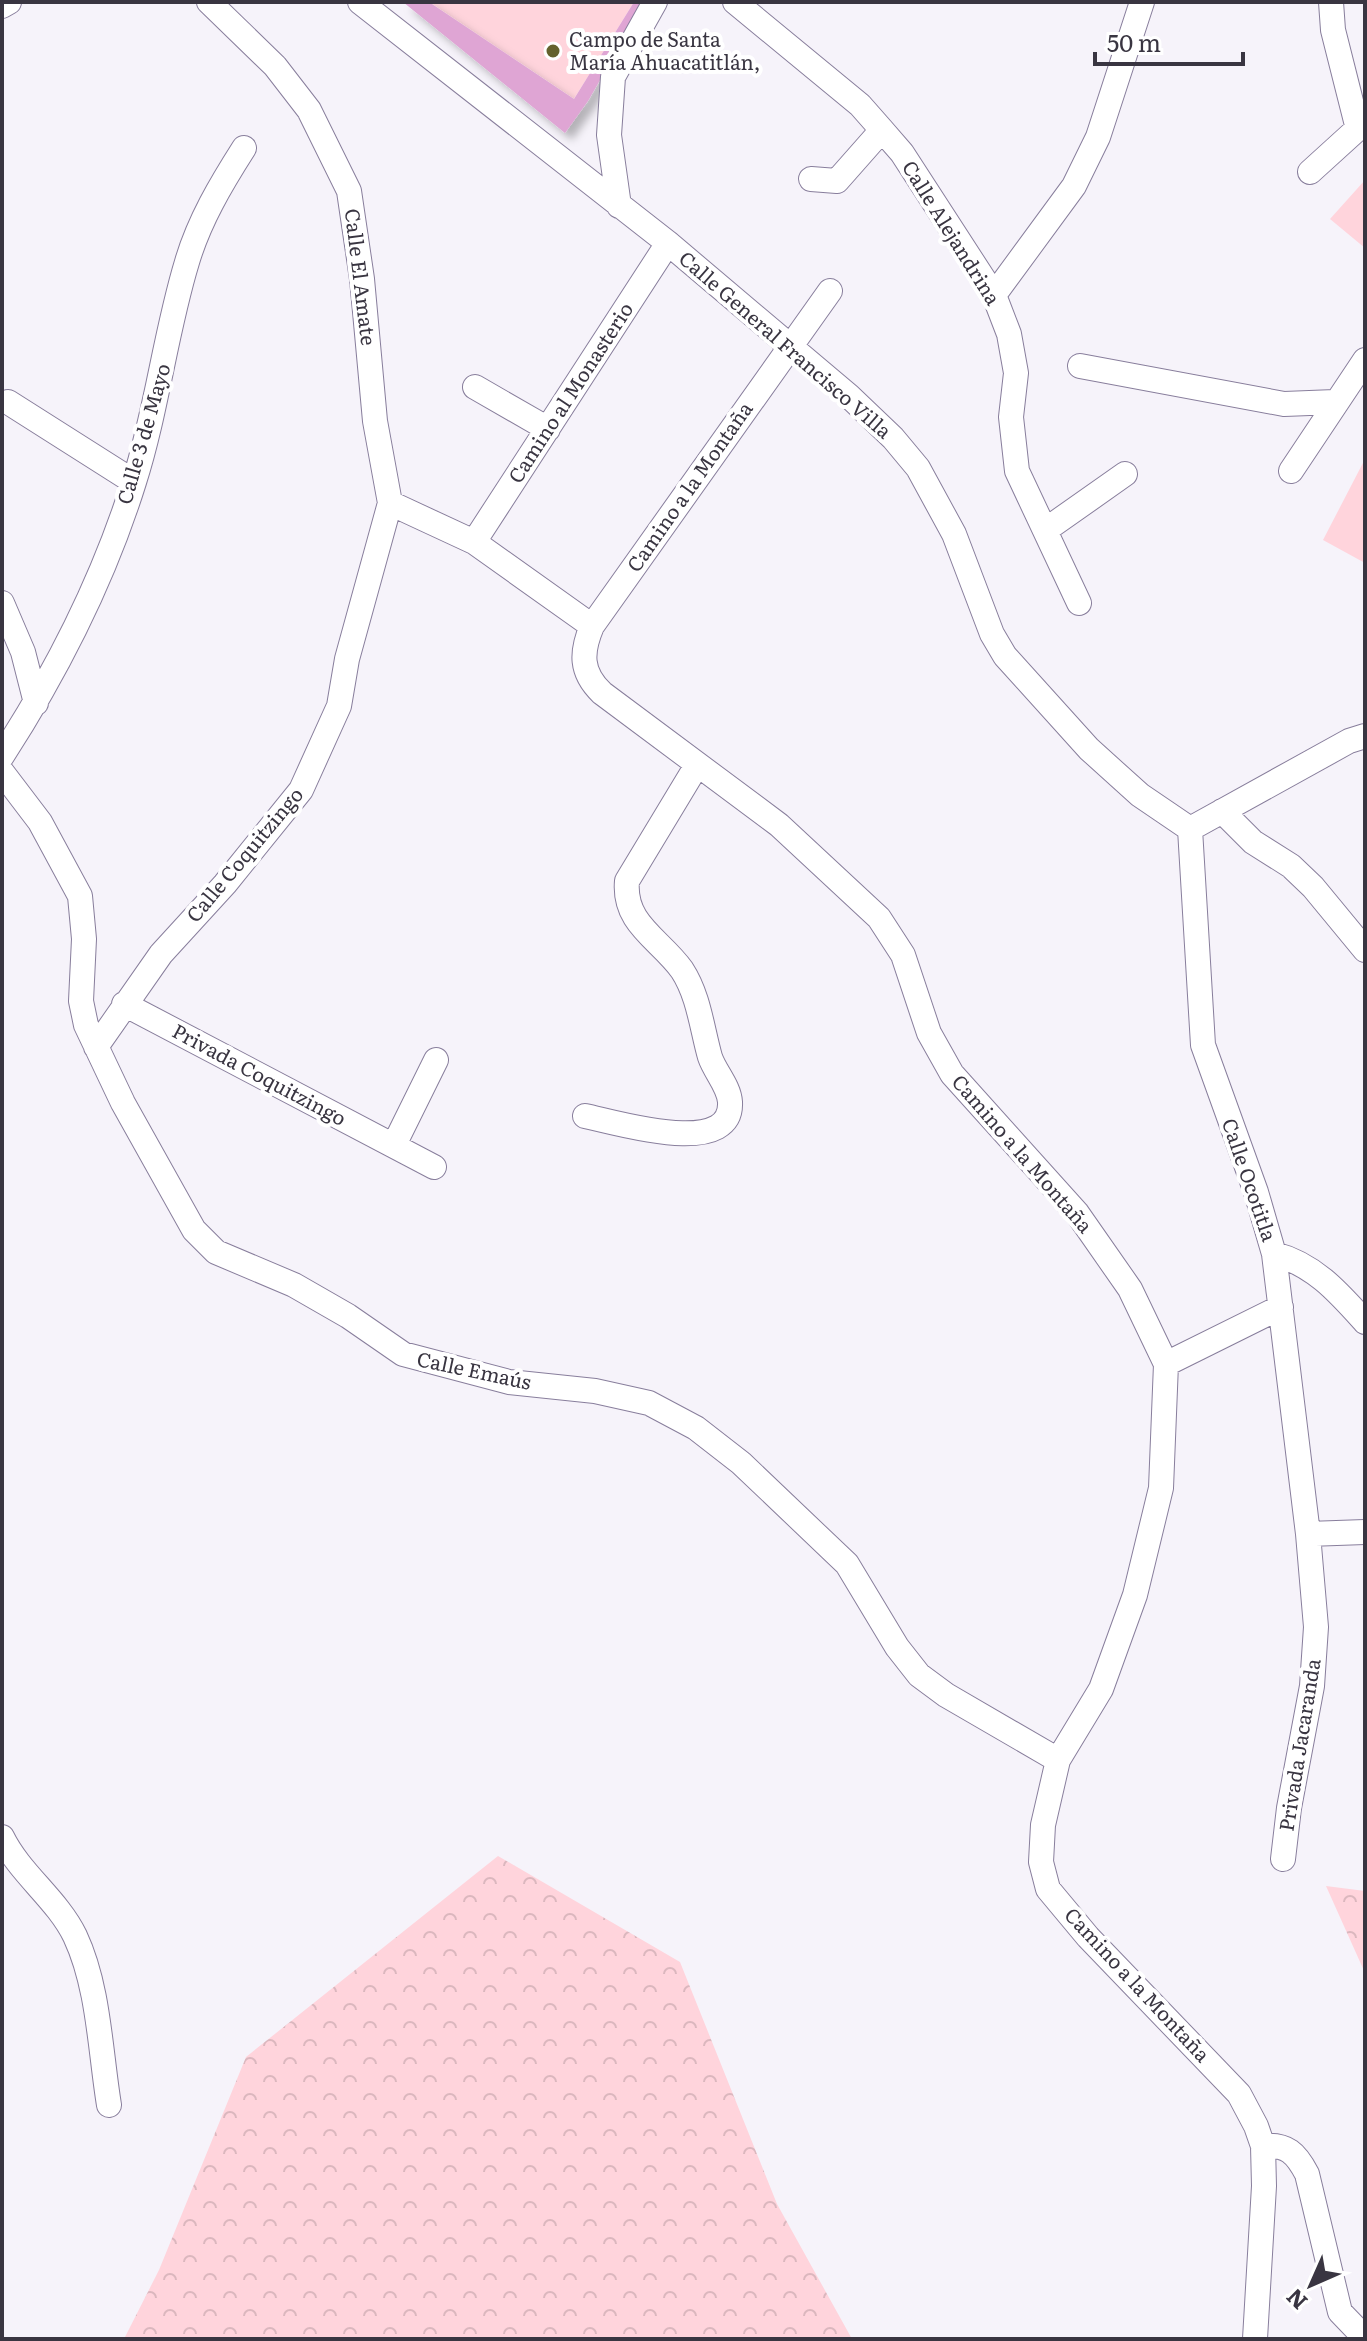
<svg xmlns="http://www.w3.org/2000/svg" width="1367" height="2341" viewBox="0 0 1367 2341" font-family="Literata,serif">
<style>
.green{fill:#ffd4dc}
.forest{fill:url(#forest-crowns)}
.building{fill:#dfa5d4;filter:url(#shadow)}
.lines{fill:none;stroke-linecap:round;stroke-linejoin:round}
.minor-casing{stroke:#887e9c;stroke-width:26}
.minor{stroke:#fff;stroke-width:24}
.poi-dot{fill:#64612d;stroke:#fff;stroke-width:3}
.labels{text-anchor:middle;stroke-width:8;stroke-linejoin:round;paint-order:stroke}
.poi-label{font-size:20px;fill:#393541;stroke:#fff;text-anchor:start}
.street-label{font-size:20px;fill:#393541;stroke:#fff}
</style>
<defs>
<pattern id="forest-crowns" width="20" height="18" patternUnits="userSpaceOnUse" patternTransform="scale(2)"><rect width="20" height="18" fill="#ffd4dc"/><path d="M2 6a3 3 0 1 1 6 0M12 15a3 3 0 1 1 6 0" fill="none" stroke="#dbb7be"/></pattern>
<filter id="shadow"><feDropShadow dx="7" dy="7" stdDeviation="4" flood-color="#0004"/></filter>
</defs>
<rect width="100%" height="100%" fill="#f6f3fa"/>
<path class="green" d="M429,2h205l-60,97z
M1365,180v68l-35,-29z
M1365,459v104l-42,-23z"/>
<path class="forest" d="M498,1856l182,106 97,242 75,135h-728l35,-69 87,-213z
M1326,1886l39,5v82z"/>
<path class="building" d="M403,2h26l145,97 60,-97 9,3 -55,96 -23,32z"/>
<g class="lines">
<defs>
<path id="minor" d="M360,2l308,241 181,153 44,42 25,30 36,66 38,100 13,22 84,93 51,46 50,34
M735,2l125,103 22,25 20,23 92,142 15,39 7,39 -5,44 6,54 62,132
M1331,2l2,28 25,99
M2,6l7,-4
M1310,172l55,-50
M811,179l26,2 45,-51
M619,206l-10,-71 4,-58 42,-75
M830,291l-238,335c-11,26 -12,46 10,67l177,132 100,93 24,37 26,78 23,41 125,139 53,76 36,75 -5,124 -26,107 -34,94 -43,71 -15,65 -2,37 7,27 40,48 151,157 17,32 7,20 1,40 -9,153
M994,295l80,-109 24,-49 44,-135
M1080,366l204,38 51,-2
M475,387l73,42
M8,402l126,80
M1291,471l74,-111
M390,503l84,39 118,84
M1047,529l78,-55
M474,542l194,-299
M2,603l21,49 13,51
M2,756c55,-85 102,-178 132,-274 23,-72 31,-148 53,-220 12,-41 34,-78 57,-114
M2,772l38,50 40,74 4,43 -3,62 5,24 37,78 71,127 22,22 78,33 54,31 55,38 106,28 86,9 54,12 47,25 45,35 106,101 50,83 22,28 27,20 112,65
M1222,811l31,31 38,24 22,21 52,63
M1190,829l13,216 53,147 18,62 34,280 8,93 -4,59 -23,122 -6,51
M1190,829l159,-88 16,-5
M124,1004l310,163
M96,1047l65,-93 64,-70 76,-94 38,-84 8,-47 43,-156 -15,-82 -13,-142 -13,-88 -40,-81 -34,-44 -66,-64
M585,1116c30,6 148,43 145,-14 -1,-16 -15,-30 -20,-45 -8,-28 -11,-61 -28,-87 -22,-31 -59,-46 -55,-89l70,-116
M394,1145l42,-85
M1274,1254c40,10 65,39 91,68
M1166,1364l115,-57
M1308,1534l57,-2
M2,1837c18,37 55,62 73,99 24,51 25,114 34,169
M1263,2146c24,-2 33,7 44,28l33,138 25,26"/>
</defs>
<use href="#minor" class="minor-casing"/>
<use href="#minor" class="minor"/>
</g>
<circle class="poi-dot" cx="553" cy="51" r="8"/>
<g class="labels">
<g class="poi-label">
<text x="569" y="47">Campo de Santa<tspan x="569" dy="23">María Ahuacatitlán,</tspan></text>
</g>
<g class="street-label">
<text transform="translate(951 233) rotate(58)" y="7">Calle Alejandrina</text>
<text transform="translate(360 277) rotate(83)" y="7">Calle El Amate</text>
<text transform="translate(785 345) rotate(41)" y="7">Calle General Francisco Villa</text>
<text transform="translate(571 393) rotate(-57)" y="7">Camino al Monasterio</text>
<text transform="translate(144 434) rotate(-74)" y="7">Calle 3 de Mayo</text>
<text transform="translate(690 487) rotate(-55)" y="7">Camino a la Montaña</text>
<text transform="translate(245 855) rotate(-50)" y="7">Calle Coquitzingo</text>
<text transform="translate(259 1075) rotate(28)" y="7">Privada Coquitzingo</text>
<text transform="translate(1022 1154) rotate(49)" y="7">Camino a la Montaña</text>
<text transform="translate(1249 1180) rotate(71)" y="7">Calle Ocotitla</text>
<text transform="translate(474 1371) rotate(12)" y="7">Calle Emaús</text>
<text transform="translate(1300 1745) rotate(-81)" y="7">Privada Jacaranda</text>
<text transform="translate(1137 1985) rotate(47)" y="7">Camino a la Montaña</text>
</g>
</g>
<rect width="1367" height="2341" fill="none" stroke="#393541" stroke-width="8"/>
<g transform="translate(1311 2285) rotate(225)" stroke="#ffffff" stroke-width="6" paint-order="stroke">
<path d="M0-6L14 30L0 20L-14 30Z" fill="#393541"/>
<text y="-12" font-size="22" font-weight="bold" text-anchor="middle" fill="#393541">N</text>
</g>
<path d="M1095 52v12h148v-12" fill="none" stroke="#393541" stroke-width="4"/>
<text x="1107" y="52" font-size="24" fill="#393541" stroke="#ffffff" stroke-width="6" paint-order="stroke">50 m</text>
</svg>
